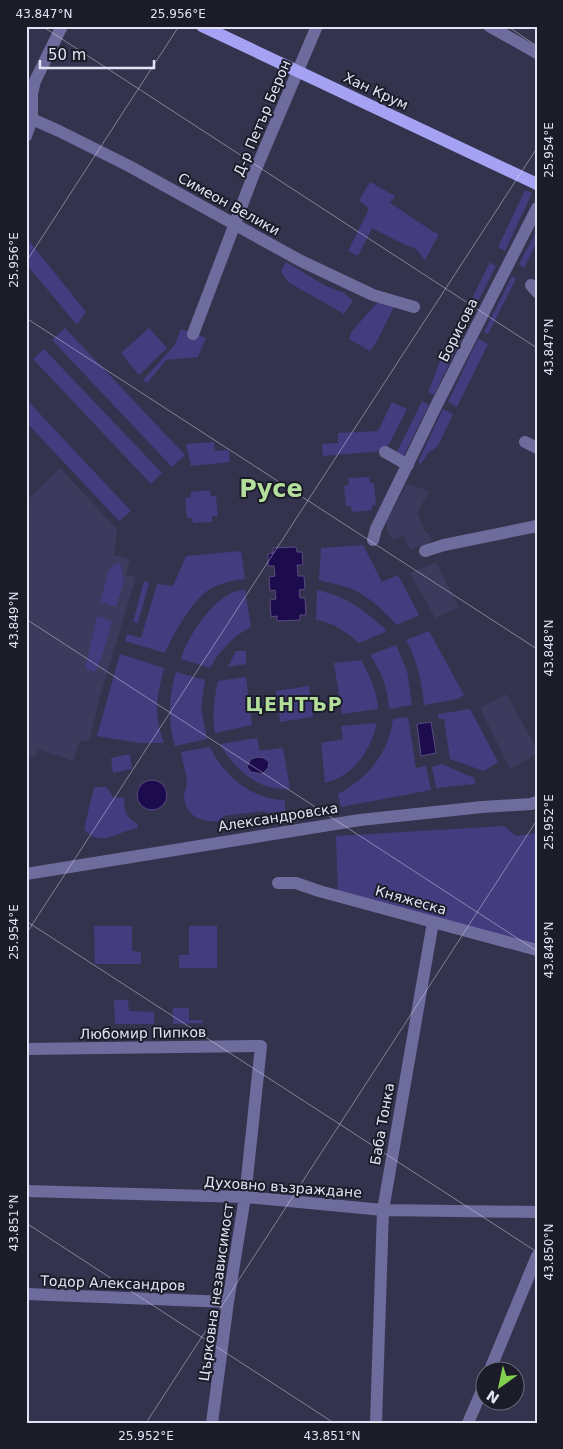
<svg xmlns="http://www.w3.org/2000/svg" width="563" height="1449" viewBox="0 0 563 1449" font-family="'DejaVu Sans',sans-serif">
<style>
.built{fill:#3c3b5d}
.green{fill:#433c7f}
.water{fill:#1c0c4d;stroke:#584c7f}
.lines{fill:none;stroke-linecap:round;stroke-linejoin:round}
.minor{stroke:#6d6c9d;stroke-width:12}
.major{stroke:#a5a2f3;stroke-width:12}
.ticks{fill:none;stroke:#e3e3f5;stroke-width:1;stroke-opacity:0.45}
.labels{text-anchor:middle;stroke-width:4;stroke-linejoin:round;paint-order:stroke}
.street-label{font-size:14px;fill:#e3e3f5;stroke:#1c1c29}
.district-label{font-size:19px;font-weight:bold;letter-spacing:1px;fill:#b3de9b;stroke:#1c1c29}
.town-label{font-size:24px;font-weight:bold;fill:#b3de9b;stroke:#1c1c29}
.neatline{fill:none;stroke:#e3e3f5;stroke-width:2}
.ticks-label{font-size:12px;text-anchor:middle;fill:#e3e3f5}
</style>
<rect width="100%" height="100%" fill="#33334e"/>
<path class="built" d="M60,468l57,61 -3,26 16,4 -4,16 10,2 -36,119 -11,46 -9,-2 -7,21 -35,-12 -3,8 -9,-3v-253z
M407,484l23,7 -13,21 7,18 6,5 1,7 -21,8 -6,-14 -11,4 -6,-10v-10z
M436,562l23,45 -24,11 -25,-45z
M506,694l31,55v5l-27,15 -30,-61z"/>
<path class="green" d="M370,182l25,14 -5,7 42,28 7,3 -14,26 -10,-12 -8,-2 -35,-18 -14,28 -10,-5 21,-42 -10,-9z
M525,190l7,3 -27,58 -7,-4z
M537,230v11l-13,27 -5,-4z
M26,237l60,75 -9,13 -51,-61z
M286,262l38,23 20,8 9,8 -9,13 -56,-32 -7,-11z
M490,262l6,4 -28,55 -6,-2z
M512,276l4,3 -28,55 -4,-2z
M381,302l14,3 -19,38 -6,8 -21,-12 3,-8 24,-27z
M65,328l120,127 -13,12 -120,-127z
M149,328l18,20 -28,27 -18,-22z
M181,329l25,9 -8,19 -32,3 -19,23 -4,-3 31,-34z
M454,329l10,5 -30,61 -6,-3 12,-31z
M478,339l10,5 -31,63 -9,-5z
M44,349l118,124 -11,11 -118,-125z
M26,399l105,112 -12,10 -93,-99z
M422,401l7,4 -26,52 -7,-3z
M392,402l15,7 -22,43 -3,-1 -59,5 -1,-12 16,-1v-10l40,-2z
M443,409l10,5 -15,32 -10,7 -7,11 -3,-2z
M214,442l1,9 14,-1 1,12 -39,4 -5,-22z
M369,477l1,6h4l2,22h-4v5l-20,2 -1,-6h-5l-2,-20 5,-1 -1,-7z
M210,490l1,6h5l2,20h-6v6l-19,1 -1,-5h-5l-2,-20 6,-1v-5z
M363,545l19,37 16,-7 21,40 -22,10c-13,-14 -28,-29 -47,-37 -9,-3 -21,-5 -31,-8l2,-32z
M241,551l4,28c-14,2 -26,4 -38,12 -14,10 -36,46 -42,62l-40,-12 2,-7 14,4 16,-54 16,2 13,-30z
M117,563l4,2 3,17 -8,25 -16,-5 9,-32z
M144,581l5,2 -11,40 -5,-1z
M245,590l6,37c-18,9 -31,23 -41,41l-29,-9c7,-23 28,-54 49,-65 4,-3 10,-3 15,-4z
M317,590c29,6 49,21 70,41l-28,12c-13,-11 -26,-21 -43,-23z
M97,616l15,5 -10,35 -7,16 -10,-3z
M429,631l35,64 -6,4 -34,6c-2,-23 -7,-45 -18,-65z
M396,645l11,26 5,34 -23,4c-1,-21 -8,-38 -19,-54z
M236,651h10v13l-18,3z
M120,654l44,14c-7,28 -11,47 0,75h-24l-43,-7z
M361,660c9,16 16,31 17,49l-36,5 -8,-51z
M176,672l29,8 -4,28 6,31 -32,7c-8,-25 -6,-50 1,-74z
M246,677l6,48 -37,8c-3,-19 -1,-34 3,-52z
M309,686l4,31 -33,5 -4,-31z
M470,709l28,53 -14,9 -34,-12 -6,-40h-5l-1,-5z
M408,717l8,51 10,-2 5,24 -90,17 -3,-13c31,-17 50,-40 55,-75z
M377,723c-7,28 -22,52 -52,60l-4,-40 22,-4 -2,-13z
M257,738l3,13 23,-3 7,41c-32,2 -55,-19 -70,-45z
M210,747c13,28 42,53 75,53v11l-17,2 -4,-2 -40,5 -4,5c-19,2 -35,-5 -36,-26 0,-4 3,-7 3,-11 0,-10 -5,-22 -6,-32z
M130,754l2,15 -19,4 -2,-15z
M442,764l32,14 1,6 -39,4 -4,-21z
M94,787h13l6,10 11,1c0,11 2,21 13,25l1,5c-21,3 -37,21 -54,1z
M504,826l12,10 21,-3v117l-199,-55 -2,-59z
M94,926h38v25l9,1v12h-46z
M189,926h28v42h-38v-13h10z
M114,1000h14l1,11 25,1v12h-39z
M173,1008h16v12h13l1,3 -30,1z"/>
<path class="water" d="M296,547l1,5h5l1,13h-6l1,11h6l1,13 -6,1 1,8h5l1,17h-6v5l-23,1v-5l-6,1 -1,-17 6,-1 -1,-9 -5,1 -1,-14 6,-1 -1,-10h-6v-12l5,-1v-5z
M431,722l5,31 -15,3 -4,-32z
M258,757l6,1 5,4 -1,6 -6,6 -11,-2 -4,-5 4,-8z
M137 795a15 15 0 1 1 30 0a15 15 0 1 1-30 0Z"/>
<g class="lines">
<path class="minor" d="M489,26l48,27
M32,119l27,12 70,35 172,95 72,34 41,12
M26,136l6,-17v-25l3,-13 27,-55
M531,285l6,7
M193,334l60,-158 64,-150
M525,442l12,6
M385,452l23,13
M373,540l3,-11 62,-127 99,-194
M425,551l19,-6 93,-19
M26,874l334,-54 122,-13 49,-3 6,-2
M278,883h18l23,8 218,59
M26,1049l235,-3 -16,151 -17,105 -16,121
M26,1191l219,6 138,13 154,2
M26,1294l202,8
M489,1372l48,-116
M376,1423l7,-213 50,-288
M468,1423l18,-42"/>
<path class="major" d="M202,26l335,158"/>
</g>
<path class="ticks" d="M42,26l495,322M507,26l30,20M26,262l153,-236M26,318l511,331M26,619l511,332M26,921l511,331M26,934l511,-786M26,1223l308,200M146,1423l391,-603"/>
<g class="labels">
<g class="street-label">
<text transform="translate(376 91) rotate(25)" y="5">Хан Крум</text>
<text transform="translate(262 118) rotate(-67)" y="5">Д-р Петър Берон</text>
<text transform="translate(229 204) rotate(29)" y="5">Симеон Велики</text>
<text transform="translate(458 330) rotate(-63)" y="5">Борисова</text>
<text transform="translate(278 817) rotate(-9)" y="5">Александровска</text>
<text transform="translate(411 900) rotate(16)" y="5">Княжеска</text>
<text transform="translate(143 1033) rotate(-1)" y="5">Любомир Пипков</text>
<text transform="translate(382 1124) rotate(-80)" y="5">Баба Тонка</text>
<text transform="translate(283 1187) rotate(4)" y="5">Духовно възраждане</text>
<text transform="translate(113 1283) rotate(2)" y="5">Тодор Александров</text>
<text transform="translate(216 1292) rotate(-82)" y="5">Църковна независимост</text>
</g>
<g class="district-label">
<text x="294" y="711">ЦЕНТЪР</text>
</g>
<g class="town-label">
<text x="271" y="497">Русе</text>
</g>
</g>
<rect width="563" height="1449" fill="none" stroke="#1c1c29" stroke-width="55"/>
<g transform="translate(500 1386) rotate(213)"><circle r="24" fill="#1c1c29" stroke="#6c6c7b"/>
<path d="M0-4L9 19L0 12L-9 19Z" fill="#83d04e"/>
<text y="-8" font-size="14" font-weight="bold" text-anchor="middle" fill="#e3e3f5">N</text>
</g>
<path d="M40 60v8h114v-8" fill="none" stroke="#e3e3f5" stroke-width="2.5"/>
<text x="48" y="60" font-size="15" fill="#e3e3f5" stroke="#1c1c29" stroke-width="4" paint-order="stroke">50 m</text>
<rect x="28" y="28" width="508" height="1394" class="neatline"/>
<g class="ticks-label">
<text x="44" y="18">43.847°N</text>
<text x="178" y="18">25.956°E</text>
<text transform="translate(549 150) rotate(-90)" y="4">25.954°E</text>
<text transform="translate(14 260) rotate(-90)" y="4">25.956°E</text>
<text transform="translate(549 347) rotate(-90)" y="4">43.847°N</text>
<text transform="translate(14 620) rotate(-90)" y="4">43.849°N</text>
<text transform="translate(549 648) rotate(-90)" y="4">43.848°N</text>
<text transform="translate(549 822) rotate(-90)" y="4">25.952°E</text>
<text transform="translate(14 932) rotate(-90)" y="4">25.954°E</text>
<text transform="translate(549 950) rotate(-90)" y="4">43.849°N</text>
<text transform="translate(14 1223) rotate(-90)" y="4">43.851°N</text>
<text transform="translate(549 1252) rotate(-90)" y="4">43.850°N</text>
<text x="146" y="1440">25.952°E</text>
<text x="332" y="1440">43.851°N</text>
</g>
</svg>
